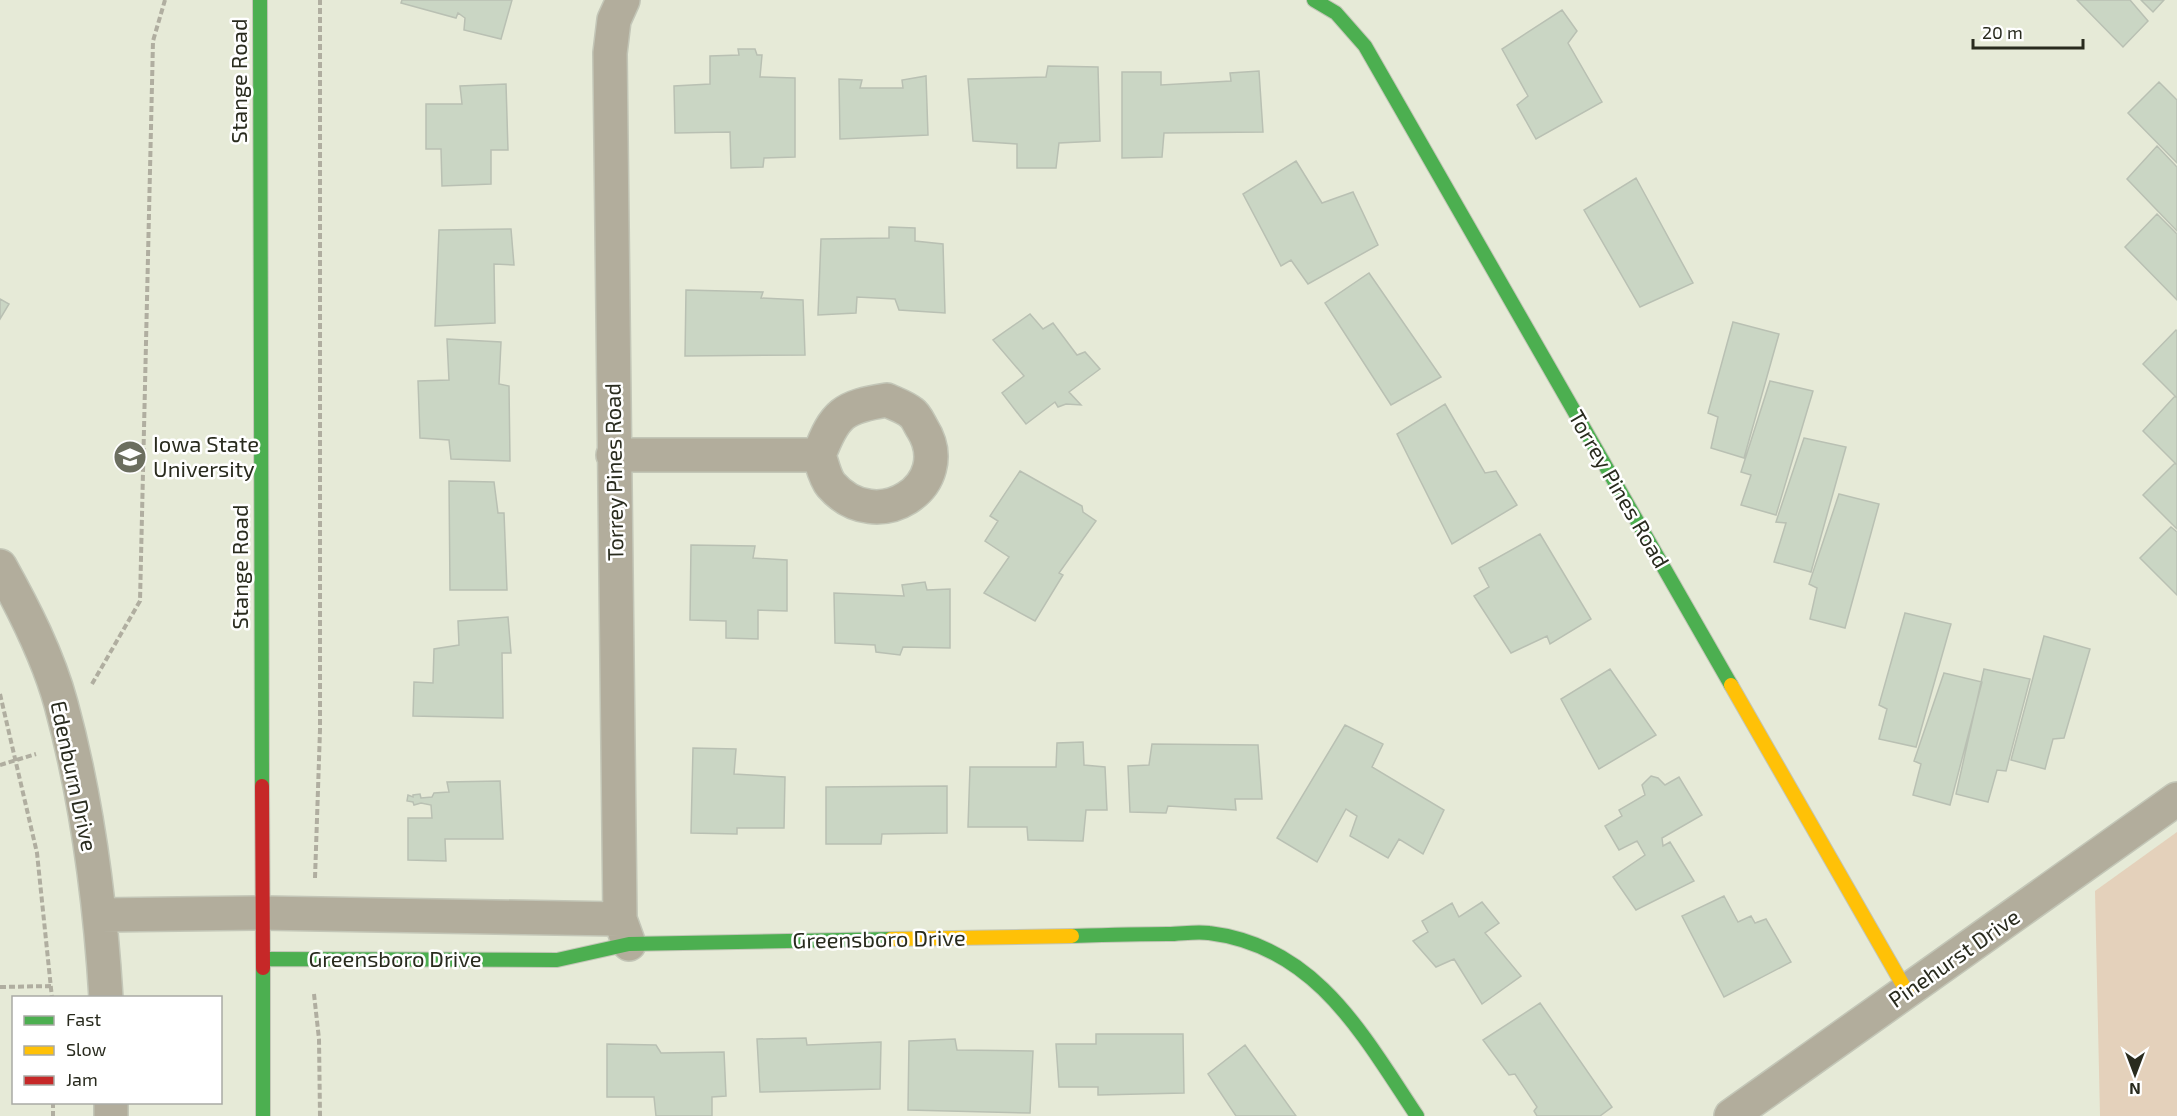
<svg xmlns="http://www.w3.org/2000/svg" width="2177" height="1116" viewBox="0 0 2177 1116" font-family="'Exo 2',sans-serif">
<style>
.green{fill:#e4d1bb}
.building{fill:#cad6c4;stroke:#b9c0b3;stroke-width:1.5}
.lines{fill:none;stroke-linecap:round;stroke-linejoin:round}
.street-casing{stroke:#c3c6b7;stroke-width:36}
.fast-casing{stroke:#c3c6b7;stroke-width:16}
.slow-casing{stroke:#c3c6b7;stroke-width:16}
.jam-casing{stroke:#c3c6b7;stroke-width:16}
.path{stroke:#b0aea0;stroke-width:4;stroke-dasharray:6 3;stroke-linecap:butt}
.street{stroke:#b2ad9c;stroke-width:33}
.fast{stroke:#4caf50;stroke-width:14}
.slow{stroke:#ffc107;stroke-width:14}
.jam{stroke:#c62828;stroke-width:14}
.labels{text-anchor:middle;stroke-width:5;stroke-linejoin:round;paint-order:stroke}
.street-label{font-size:22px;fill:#292b1e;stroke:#fff}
.poi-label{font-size:22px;fill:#292b1e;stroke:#fff;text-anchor:start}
</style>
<rect width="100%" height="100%" fill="#e6ead7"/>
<path class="green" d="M2177,832v284h-77l-5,-225z"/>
<path class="building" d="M402,0h110l-11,39 -37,-9 1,-12 -7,-5 -2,5 -55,-15z
M2077,0h53l18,21 -25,26z
M2141,0h23l-11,12z
M1562,10l15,21 -9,12 34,59 -66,37 -19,-34 11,-9 -26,-47z
M738,49h17l2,6h5l-2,22 35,1v79l-31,1 -1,9 -32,1 -1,-36 -55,1 -1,-47 36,-2v-28l29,-1z
M1048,66l50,1 2,74 -41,2 -3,25h-39v-24l-44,-3 -5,-62 78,-2z
M1259,71l4,61 -99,1 -2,24 -40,1v-86h39v13l70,-4 -1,-8z
M926,76l2,59 -88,4 -1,-60 23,1 -2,8h43l-1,-8z
M2159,82l18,18v63l-49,-50z
M506,84l2,66h-17v34l-49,2 -1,-37h-15v-45h36l-2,-18z
M2157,146l20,21v64l-50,-52z
M1296,161l26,42 31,-11 25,53 -70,39 -17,-24 -10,6 -38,-72z
M1636,178l57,105 -53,24 -56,-97z
M2157,214l20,20v66l-52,-53z
M889,227l26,1v13l28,3 2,69 -46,-3 -4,-11 -38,-2 -1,16 -38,2 3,-76 68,-1z
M511,229l3,36 -20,-1 1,59 -60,3 4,-96z
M1369,273l72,104 -50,28 -66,-102z
M686,290l77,2 -2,6 42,2 2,55 -120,1z
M0,299l9,5 -9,15z
M1030,314l13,15 10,-6 24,32 8,-3 15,17 -31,23 12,13 -15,-1 -8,3 -3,-5 -29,22 -24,-31 22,-17 -31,-36z
M1733,322l46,12 -35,124 -33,-10 7,-31 -10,-4z
M2176,330l1,1v67l-34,-34z
M447,339l54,3 -2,42 10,2 1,75 -59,-2 -2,-19 -29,-2 -2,-57 31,-1z
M1770,381l43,10 -37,124 -35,-10 10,-30 -10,-3z
M2175,396l2,2v67l-34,-34z
M1445,404l40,69 11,-2 21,34 -65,39 -55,-110z
M1804,438l42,9 -35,125 -37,-10 12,-39 -10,-1z
M2175,463l2,2v64l-34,-34z
M1020,471l62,35 1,6 13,9 -37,52 4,2 -28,46 -51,-28 25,-36 -24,-16 13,-20 -8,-5z
M449,481l45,1 4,31h6l3,77h-57z
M1839,494l40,10 -34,124 -35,-9 7,-31 -8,-4z
M2171,527l6,5v63l-37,-37z
M1540,534l51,85 -41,25 -3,-8 -36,17 -37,-57 15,-9 -10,-19z
M691,545l64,1 -2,12 34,2v51l-29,-1v29l-32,-1v-17l-36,-1z
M925,582l2,8 23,-1v59l-47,-1 -3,8 -24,-3 -1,-7 -40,-2 -1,-50 70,3 -2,-11z
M1905,613l46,11 -35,123 -37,-8 8,-30 -8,-4z
M508,617l3,36h-9l1,65 -90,-2 1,-34 19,1 1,-34 25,-4 -1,-24z
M2044,636l46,13 -26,89 -11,1 -8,30 -34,-9z
M1610,669l46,66 -57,34 -38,-70z
M1984,669l46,10 -24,92 -9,-1 -9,32 -32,-8z
M1944,673l38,9 -32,123 -37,-10 8,-31 -7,-3z
M1345,725l38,19 -11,23 72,43 -21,44 -24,-15 -11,19 -38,-22 7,-20 -11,-7 -29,53 -40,-24z
M1083,742l1,23 21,2 2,43h-21l-3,31 -55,-1 -1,-13h-59l2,-60h86l1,-24z
M1152,744l106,1 4,54h-27l1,11 -68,-4 -2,7 -36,-1 -2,-46 21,-1z
M693,748l43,1 -2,25 51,3 -1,51h-47v6l-46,-1z
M1651,776l7,2 7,7 14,-8 23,38 -40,23 1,8 7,-4 24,39 -58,29 -23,-33 32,-22 -8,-14 -18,9 -14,-24 17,-10 -3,-6 26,-15 -3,-10z
M500,781l3,58h-58l1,22 -38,-1v-42h24l-1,-13 -10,-2 -7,2 -1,-3 -6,-1 1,-6 5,2v-2l7,-1 1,4 11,-1 2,-4 15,-1 -2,-10z
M947,786v47l-65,1 -1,10h-55v-57z
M1724,896l14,26 13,-6 4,7 11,-4 25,43 -67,35 -42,-81z
M1482,902l17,21 -14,10 36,43 -39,28 -28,-45 -18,8 -23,-26 15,-9 -6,-11 30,-18 7,14z
M1540,1003l72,104 -12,9h-63l-3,-5 3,-4 -22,-33 -6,1 -26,-35z
M1096,1034h87l1,59 -86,2v-8h-39l-3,-43h40z
M806,1038l1,7 74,-3 -1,47 -120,3 -3,-53z
M955,1039l2,11 76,1 -3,62 -122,-3 1,-69z
M607,1044l49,1 5,8 63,-1 2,44 -14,1v19h-56l-2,-19h-47z
M1245,1045l51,71h-60l-28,-42z"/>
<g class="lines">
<defs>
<path id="street" d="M623,0l-9,20 -4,33 10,866 9,25
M887,400c8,4 18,7 25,13 4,3 7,10 10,15 36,57 -45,110 -91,57 -6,-7 -9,-21 -12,-30 16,-42 24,-48 68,-55z
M613,455h206
M0,566c24,43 48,90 61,138 26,95 39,195 45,294
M101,915l161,-2 358,6
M111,1116v-14
M1731,1116l446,-317"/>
<path id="fast" d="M260,0l2,786
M1314,0l22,13 29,33 366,639
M1072,936c32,-1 64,-2 96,-2 13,0 28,-3 41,-1 107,13 154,102 208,183
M263,959l294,1 72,-16 262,-5
M263,968v148"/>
<path id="slow" d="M1731,685l176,307
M891,939l181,-3"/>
<path id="jam" d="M262,786l1,182"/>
</defs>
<use href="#street" class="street-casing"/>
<use href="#fast" class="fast-casing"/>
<use href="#slow" class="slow-casing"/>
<use href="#jam" class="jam-casing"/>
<path class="path" d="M92,684l48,-83 13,-560 12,-41
M0,694l37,159 15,145
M0,765l36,-11
M315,878l5,-148v-730
M0,987l52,-1
M314,994l5,45 1,77
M53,1102v14"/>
<use href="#street" class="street"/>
<use href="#fast" class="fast"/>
<use href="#slow" class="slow"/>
<use href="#jam" class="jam"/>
</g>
<defs>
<symbol id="university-disc" viewBox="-11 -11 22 22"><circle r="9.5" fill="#6b6e5f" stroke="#fff"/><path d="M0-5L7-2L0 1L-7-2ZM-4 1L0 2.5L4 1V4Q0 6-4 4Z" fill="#fff"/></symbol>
</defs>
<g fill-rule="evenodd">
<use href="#university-disc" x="111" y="438" width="38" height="38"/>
</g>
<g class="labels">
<g class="street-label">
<text transform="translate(239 81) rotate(-90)" y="8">Stange Road</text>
<text transform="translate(614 472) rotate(-91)" y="8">Torrey Pines Road</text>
<text transform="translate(1619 489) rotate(60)" y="8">Torrey Pines Road</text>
<text transform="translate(240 567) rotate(-90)" y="8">Stange Road</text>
<text transform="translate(74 776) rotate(78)" y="8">Edenburn Drive</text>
<text transform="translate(879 939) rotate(-1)" y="8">Greensboro Drive</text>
<text transform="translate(1954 958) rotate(-35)" y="8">Pinehurst Drive</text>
<text x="395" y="967">Greensboro Drive</text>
</g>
<g class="poi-label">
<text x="153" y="452">Iowa State<tspan x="153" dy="25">University</tspan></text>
</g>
</g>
<rect x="12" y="996" width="210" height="108" fill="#ffffff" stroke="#a9aaa5" stroke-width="1.5"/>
<rect x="24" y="1016" width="30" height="9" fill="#4caf50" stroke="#a9aaa5" stroke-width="1.5"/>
<text x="66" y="1026" font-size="18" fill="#292b1e">Fast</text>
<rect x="24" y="1046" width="30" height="9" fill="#ffc107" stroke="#a9aaa5" stroke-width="1.5"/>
<text x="66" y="1056" font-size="18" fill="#292b1e">Slow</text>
<rect x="24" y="1076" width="30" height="9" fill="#c62828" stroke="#a9aaa5" stroke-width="1.5"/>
<text x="66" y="1086" font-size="18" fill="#292b1e">Jam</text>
<g transform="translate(2135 1074) rotate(180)" stroke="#ffffff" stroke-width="4.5" paint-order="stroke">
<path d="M0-4.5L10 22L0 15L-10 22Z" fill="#292b1e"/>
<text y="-9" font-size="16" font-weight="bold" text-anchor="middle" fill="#292b1e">N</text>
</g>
<path d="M1973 39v9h110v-9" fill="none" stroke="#292b1e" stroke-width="3"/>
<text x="1982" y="39" font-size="18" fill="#292b1e" stroke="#ffffff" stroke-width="4.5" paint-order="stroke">20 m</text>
</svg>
